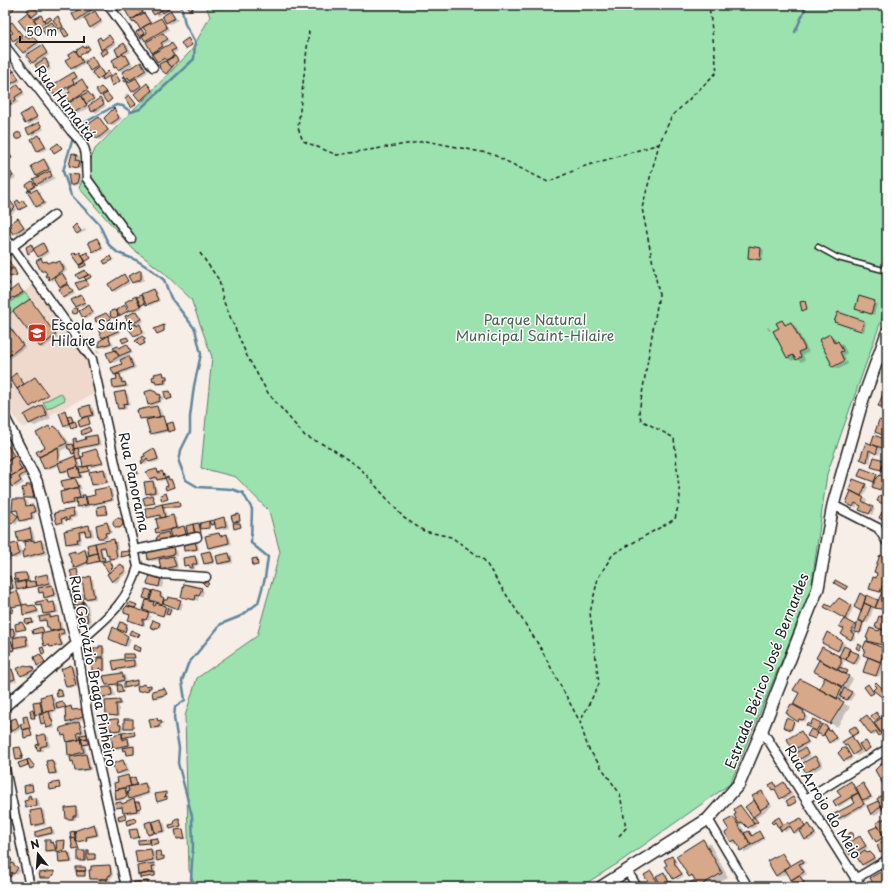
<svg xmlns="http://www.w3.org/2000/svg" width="892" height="892" viewBox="0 0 892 892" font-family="'Playpen Sans',sans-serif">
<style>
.built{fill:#eed9cc}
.park{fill:#9be2af;stroke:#5c7f66}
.shadow{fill:#0003;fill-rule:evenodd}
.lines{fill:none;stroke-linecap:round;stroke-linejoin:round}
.stream{stroke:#61869b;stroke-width:2.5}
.building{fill:#d8a88a;stroke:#1c1c1c}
.service-casing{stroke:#1c1c1c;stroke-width:7}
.minor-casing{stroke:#1c1c1c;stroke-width:11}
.tertiary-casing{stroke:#1c1c1c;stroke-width:13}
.secondary-casing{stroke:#1c1c1c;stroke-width:14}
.path{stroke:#1c1c1c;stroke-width:1.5;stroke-dasharray:4 3;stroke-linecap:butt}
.service{stroke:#fff;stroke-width:4}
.minor{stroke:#fff;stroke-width:8}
.tertiary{stroke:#fff;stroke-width:10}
.secondary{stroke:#fff;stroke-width:11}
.labels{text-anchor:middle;stroke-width:3;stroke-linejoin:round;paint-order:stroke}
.street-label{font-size:14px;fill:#1c1c1c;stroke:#fff}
.park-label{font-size:14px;fill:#48614f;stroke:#fff}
.poi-label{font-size:14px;fill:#1c1c1c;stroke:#fff;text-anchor:start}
</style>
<rect width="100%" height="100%" fill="#f7eee8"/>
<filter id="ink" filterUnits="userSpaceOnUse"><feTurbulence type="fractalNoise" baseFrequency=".025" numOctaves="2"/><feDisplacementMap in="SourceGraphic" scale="8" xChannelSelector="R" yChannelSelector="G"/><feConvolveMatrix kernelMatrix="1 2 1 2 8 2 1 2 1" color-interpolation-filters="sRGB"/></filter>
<g filter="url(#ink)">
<path class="built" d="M34,284l55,76 5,34 -71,34 -18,-24v-98z"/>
<path class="park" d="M206,5h681v299l-60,170 -16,116 -81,194 -113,80 -37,23h-384l-7,-17 -4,-154 12,-38 60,-42 23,-84 -11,-41 -33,-34 -35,-9 11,-111 -21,-58 -28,-27 -30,-23 -54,-61 16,-39 96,-98 19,-34z
M24,292l6,7 -21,15 -4,-8z
M61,393l4,7 -18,9 -4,-7z"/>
<path class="shadow" d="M51,5h10l1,1 -6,4z
M85,5h4l14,18 -10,6 -8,-11 -5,3 -3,-1 -3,-6z
M125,5h11l-2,1 10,6 8,11 9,-4 6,4 -4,-6 5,-3 -4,-2 -6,4 -12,-11h22l4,6 -2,1 4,2 4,6 -8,4 -6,-3 5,9 -6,4 7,7 -7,4 2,3 6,-5 7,8 -4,2 5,8 -10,14 -3,-2 -4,-9 -4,-3 -10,-19 -11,-10 5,-3 -8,-7 -7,-11 3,-2zM145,29l3,5 -2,1 -4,-5z
M34,7l5,6 -6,5 2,2 9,1 6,-3 2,2 -12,7 1,1 -9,6 -13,-14z
M58,17l6,10 -2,1 7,8 -2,1 -13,-17z
M12,23l12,14 2,-1 4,3 3,-2 7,7 -14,10 -3,-1 -5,-11 -4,-2z
M52,23l4,2 4,7 -10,5 -2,-1z
M109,36l7,8 -9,6 2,3 -5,3v-6l-2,-1 -2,-11 3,2z
M126,44l2,2 3,6 -7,3 5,3 4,7 -12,6 -6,-3 -2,-7 7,-5 -4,-7z
M42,46l7,9 -11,8v1l8,-4 5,4 -3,1 3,4 -7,5 -11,-11z
M88,47l2,2 -10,7 3,4 3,-1 2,2 4,-3 14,17 4,-2 2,4 3,-3 6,7 -8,5 -3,-5v-4l-9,4 -14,-18 -13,7 -2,-2v-10l3,-7 2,1z
M141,63l7,9 -11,7 6,9 4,-4 7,8 -10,10 -12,-11 -9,-14zM125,77l4,3 4,1 -4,2z
M5,64l4,1 12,16 -13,7 -3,-1z
M74,73l5,6 -5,3 2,2 6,-4 2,2h-2l11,16 -12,-1 7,11 -12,7 -9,-10 4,-2 -5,-7 5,-4 -2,-3 -11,6 -3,-1z
M18,85l7,9 -8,5 2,3 -7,4 -3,-2 -4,-9z
M102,88l10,12 -3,3 -12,-13z
M127,93l9,12 -3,3 -8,-13z
M100,99l6,7 -10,7 -7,-7z
M114,109l8,10 -9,7 -8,-7z
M32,110l7,9 -10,6 -3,-2z
M99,118l12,14 -11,8 -3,-2z
M39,123l5,6 -11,7 -6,-6z
M18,133l4,5 -2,2 -4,-6z
M39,136l9,13 -8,3 -3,-2z
M5,141l7,17 -4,3 -3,-2z
M77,155l3,2 -1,4 3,2 -1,6 -10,-3z
M44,161l3,1 5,9 -3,1 6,6 -15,8 -6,-7 4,-2 -6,-10z
M7,167l9,11 -6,3 -5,-5v-7z
M69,175l13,2 -2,7 -6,2 -3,-1z
M32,182l4,5 -7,4 10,1 7,12 -6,4 -3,-2 -9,-15 2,-1 -3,-5z
M8,199l9,10 -7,7 -5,-5v-10z
M18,219l9,10 -10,6 -3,-2z
M77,226l4,5 4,-2 1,2 -7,3 -6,-6z
M97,239l7,10 -7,4 -3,-2z
M43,244l4,3 -1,1 3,5 -7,5 -3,-2z
M761,249l3,1 -2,10 -13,-3z
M80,253l4,3 4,-3 3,5 -5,4 1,4 -5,2 -9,-13z
M41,259l4,4 5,1 4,-2 10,2 3,7 -5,2 3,2 5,10 -1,1 6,8 -8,4 -3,-1 -4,-8 3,-1 -7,-9 -4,2 -6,-5 2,-2 -1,-2 -5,-1z
M85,271l6,7 -3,2 -3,-3 -6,2z
M141,272l2,1 1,7 -9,4 -3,-2z
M124,276l6,7 -15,9 -3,-2z
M6,279v10l5,3 7,-6 7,8 -7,5 -2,-1 -4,3 -3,-2 -4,-6z
M86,281l3,5 -9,4z
M153,290l3,1 4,10 -10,5 -4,-2 -4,2 1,2 -8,3 5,3 4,7 -10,6 -4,-2 5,-12 -4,-3 10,-14 3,2z
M81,296l6,8 -9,4 2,3 9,-5 6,8 -9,5 -5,-8 -6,3 -3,-3 6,-3 -3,-2z
M30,301l28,36 -15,11 -3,-1z
M874,302l3,2 -3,11 -15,-5z
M125,306l3,6 -15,6 -3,-5z
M106,314l7,7 -10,4 -6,-4z
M5,320l20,27 -16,12 -4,-3z
M782,321l5,4 3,-2 5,3 14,26 -6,3 2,5 -4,2 -5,-3 -4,2 -4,-3 -14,-26 6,-4z
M864,321l2,2 -2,9 -26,-9z
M114,324l3,1 4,8 -12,4 5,7 -11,4 -3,-2 6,-8 -3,-1z
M140,326l5,7 -8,4 -3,-2z
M164,326l1,5 -7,2z
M768,327l3,3 -2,1 -2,-3z
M830,335l5,3 2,5 6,2 4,8 -3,2 2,4 -11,6v2l12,-6 1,3 -9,5 -7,-3z
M144,338l2,6 -4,2 -5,-3v-3z
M127,345l6,8 -9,5 8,1 4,9 -16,7 9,12 -12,2 -3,-1 4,-9 -4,-4 9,-11 -2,-5 -7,4 -3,-2 7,-14 2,2z
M96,350h2l2,3h-3z
M5,367l4,5 -4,3z
M163,373l6,7h-2v4l-7,1 -7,-5z
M16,375l9,10 11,-7 12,18 -17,10 -20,-28z
M154,391l9,5 1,3 -3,1 1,2 -10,4 -3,-2z
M125,392l3,2 2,10 -4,1 1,4 -5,1 -3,-2z
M170,392l3,7 -5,1 -2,-7z
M90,406l3,2 2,8 -6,2 2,6 -9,3 3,-9 -2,-1z
M42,407l4,2 5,9 -16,8 -5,-2 -5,-8z
M157,408l3,1 7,16 7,-1 2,6 -22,5 -3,-2 -4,-14 -7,-1z
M65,412l4,5h3l5,10 -4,1 -2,-3 -4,2 -3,-2z
M49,427l12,4 10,14 4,2 1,-8 3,3 17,-6 3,2 2,7 -22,5 2,8 15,-8 2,2 4,6h-1l1,7 -13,3 1,4 14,-2 3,1 2,12 -14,3 -3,-2 -2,-13 -8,2 1,5 -8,1 3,2 4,8 -4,1 3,1 1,7 3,-2 3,2 8,-2 13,-8 3,2 2,11 -22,5 -3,-2v3l-8,2 -3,-5 -12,2 -3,-2 2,-12 9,-13 -3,-1 -2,-6 -5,1 -2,-2 -2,-6 -13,5 -2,-2zM68,447l5,6h3l1,3 -17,7 1,-12zM82,459l2,7 2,1 -5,1 -3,-8z
M7,436l2,2 -2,2 4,6 -2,2 7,9 9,5 -5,2 3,6 8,3 -10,6 3,4 -8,5 -3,-2 -8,-14v-8l10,-6 -1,-2 -9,6v-25z
M874,436l13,5v9l-5,-2 -3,7 -7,-5 -2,13 -6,-3z
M154,451l3,1 3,9 -8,2 -3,-2 -3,4 -3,-2v-5z
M157,470l3,3 5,1 2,6h5l3,8 -8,1 2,-3 -2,-7 -6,2 -11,-2z
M862,470l25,9v8l-2,-1 -2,5 -10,-5 1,-4 -12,-4z
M153,482l2,1 3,10 -8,2 3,2 2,7 -8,1 4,-9 -4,-3z
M865,485l3,2 -5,11 4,2 -3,4 11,5 -3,6 -11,-6 1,-3 -4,-2 -2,4 -9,-5 5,-12z
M31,486l3,1 2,12 -6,1 -3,-2 -3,-9z
M5,492l5,12 -5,3z
M14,500h10l3,1 1,6 5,-1 3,1 1,6 -3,1 1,5 -11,3 -3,-2 -2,-8 -6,-2z
M179,502l1,5h-15l2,11 6,-2 3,2 3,11 5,-2 4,3 10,-6 3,2v-2l12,-3 3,1 8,-3 3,1 2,8 -9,2 -3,-2 -1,-4 -7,2v2l-6,1 -3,-1 1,6 -28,7 -17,-9 4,-3 1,-12 -11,1 15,-3 -1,-2 -16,4 14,-12zM171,531l1,4 -6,-3z
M73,510l3,2 1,5 -6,2 1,2 -2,1 -3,-3 -4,1 1,4 -6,-1 -2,-10z
M5,511l10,3 5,5 -4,6 -11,-10z
M114.5 524a4.5 4.5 0 1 1 9 0a4.5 4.5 0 1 1-9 0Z
M107,523l3,2 2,8 -5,1 1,4 -2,1h-4l-3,-2 -2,-12z
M89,526l3,2 2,8 -4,1 -4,-5 -5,1 1,7 -2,1v3l-10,1 -3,-2 -2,-12z
M30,529l3,2 2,9 -7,1v2l13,-2 3,2 3,11 -20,5 -3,-4 -9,4 -3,-2 5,-13 3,2 1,7 6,-2 -3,-9 -5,-1z
M219,534l3,3 5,-2 3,2 2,7 -21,5 -3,-1z
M114,540l3,2 2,17 -6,1 -3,-1 -4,-10h-4l2,10 3,3 4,-1 2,7 -3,1 2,2 9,-6 7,7 -12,11 -3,-2 -10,-19 -13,2 -13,5 -2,-2 -1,-15 4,2 7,-4 4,3 -1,-7z
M195,542l3,2 1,6 -11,2 -3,-2z
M173,547l3,2 1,7 -5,1 4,2 2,9 -13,3 -3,-2 -2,-9 -8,1 -3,-2z
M210,552l3,1 2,10 -7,2 -3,-2z
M229,554l3,2 1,7 -11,2 -3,-2z
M881,556l6,4v29l-2,6h2v16l-13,-4 -6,16 -7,-2 1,-11 -6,-3 4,-13 19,10 4,-10 -13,-6 6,-9z
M195,557l3,2 1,6 -4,1v3l-10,-4z
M26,574l3,2 1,7 7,-1 10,-7 3,2 2,7 -2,1 5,3 2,8 -9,3 -3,-2 -1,-3 -4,-2 3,-4 -4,-2 -21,4 -2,-8 7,1 -7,-4z
M151,576l13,4 -2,8 -13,-4z
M10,577l2,2 4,10 -6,1 -5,-2v-9z
M90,578l3,1 3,20 -7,1 -3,-2z
M201,589l3,2 -2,6 -3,-1 -1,5 -16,-5z
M151,592l9,1 3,2 -1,3 6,3 15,2 -2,7 -19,-7 10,7 -2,5 -3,-2 -1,3 -22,-6 9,-7 3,2 1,-3 -12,-4z
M17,593l3,1 4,11 10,1 6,7 -13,3 -3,-2 -1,-8 -11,1z
M82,596l2,7 4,2 3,18 -9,2 -3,-2 5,-15 -1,-4 -7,2z
M839,600l14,8 -6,14 10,5 5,-4 2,1 -2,9 -6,-2 -2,4 2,2 -2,3 -11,-6 3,-5 -5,-3 4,-8 -14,-10z
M47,601l3,3 7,1 2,8 -11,2 12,4 3,11 3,5 -6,1 4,10 -10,2 -9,-3 9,-13 -6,-5 -1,-6 -6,-1 7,-4 -4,-2 -2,-7 -4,-1z
M131,603l6,3 -2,4 16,6 -2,5 -4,-2v7l-12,-5 -1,-14 -3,-2z
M12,607l1,5 -3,-1z
M5,616l2,10 -2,1z
M887,620v26l-9,-3 -1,3 8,4 -1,4 2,1 -7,22 -12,-4 2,-16 -5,-9 5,-7 -2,-3 12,-5zM884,626l3,1 -6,7z
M153,621l8,3 -1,4 -2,-1 -1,2 -6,-2z
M121,623l7,3 -2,6 -8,-3z
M5,627l4,4 4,-1 3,1 2,7 7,-1 3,2 2,7 -12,3 -3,-2 1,4 -4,1 -7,-3v-7l6,-1 3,2v-5l-9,1z
M121,634l10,5 -3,8 -15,-6z
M828,634l17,10 -2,3 18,9 -4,9 -10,-5 -4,-8 -19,-10z
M102,647l3,1 1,23 -5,-2v5h-5l-2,-2 4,-9v-5l-3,-1z
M823,648l21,12 -2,9 6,3 -1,4 6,3 -6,11 8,4 -5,7 -8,-5 -2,5 10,6 -13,20 -42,-24 29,-10 3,-16 -13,-7 7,-11z
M134,661l2,2 1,4 -19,4 -3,-2z
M71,666l3,2 5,19 -10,1 -2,-1z
M28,667h4l4,5 -11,5 -7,-8z
M11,670l3,2 3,9 -7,2 -3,-2 3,9 -5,2v-20z
M122,674l3,1 2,8 10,-2 1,5 -12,2 -1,-6 -5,1 3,9 -3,1 -2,-8 -8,1 -4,-2z
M879,685l8,8 -2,5 -3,-1z
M111,688l3,2 1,6 -12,4 -3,-2 -1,-8z
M61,690l3,7h-5l-2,-5z
M164,690l2,6 -9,3 -3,-2z
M51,695l3,2 2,7 7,-1 3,6 5,-2 3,4 7,-1 3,1 2,8 -9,3 5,3 3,8 -7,2 10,1 1,8 -4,1 2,9h-3l5,3 2,13 -12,2 -3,-2 -1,-7 -6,-8 -3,-18 -3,-2 9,-10 -5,-2 -1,-15h-9v3l-5,2 3,15 -4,1 -3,-2 -4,-12h-2l1,9 -3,-8 -4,-2 4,-12 2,2z
M119,701l3,4h-3v12l-12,-2 -1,-13z
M791,705l16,8 -2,3 3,1 -3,5 -2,-2 -1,2 -13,-7z
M877,714l4,5 3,-2 3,2v19l-9,-5 -4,3 -3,-2 -3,-18 7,8 3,-3 -2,-1z
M27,717l5,20 -6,1 -3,-10 -8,5 -3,-2 -4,-9 7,-3 5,6 5,-1z
M157,719l7,5 -3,1 1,3 -8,1 -2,-1 -2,-8z
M117,720l7,8 -2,3 -7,1 -3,-3 -7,-1z
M786,720l9,3 -2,6 -8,-2z
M814,720l20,13 4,7 -6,3 -7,-9 -18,-9 3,1z
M856,728l3,5 -6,4 6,8 7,-3 5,7 -14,7 -13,-14 9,-6 -3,-6z
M134,732l1,4 -10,2v2l5,1 2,7h3v6l-6,1 -2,-5 -2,1 -2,-3 -6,1 -3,-1 -2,-12z
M802,732l8,11 -11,7 1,2 5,-3 6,7 -8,5 -3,-2 -1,-7 -5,-3z
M46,736l3,1 1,10 -7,1v3h-2l-3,-1z
M19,748l5,7h-2l1,4 -5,1z
M845,749l8,9 -5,4 -3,-2z
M816,757l4,2 3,7 -13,8 -7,-10z
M29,760l6,7 -3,2 -2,-4 -9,2 -2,-4z
M52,761l3,2 3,11 -5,1 -3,-2z
M123,762l3,1 4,9 -10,3 -3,-2z
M127,776l4,3h5l2,7 7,-2 3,2 2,8 -16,6 4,4h2v8l-13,2 -3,-2 -1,-4h-6l4,-5 3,1 10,-4 -10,-6 -1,2 6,3 -9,2 -3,-1 -2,-16z
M784,783l9,12 -9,5 -7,-10 -4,-1 1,-5 4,3z
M851,783l5,5 7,-4 3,2 7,12 -9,4 3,3 -26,15 -3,-1 18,-16 -3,-5 -14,9 -3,-2z
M762,792l10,14 -17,13 3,4 -3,1 2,2 -5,3 -7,-6 -2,2 -4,-2 7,10 3,-1 4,4 6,-3 6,6 -20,14 -4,-3 1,-1 -4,-6 -2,1 -4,-2 -2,-11 3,-13 5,3v-7l2,-8 12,14 3,-3 -8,-10 9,-7z
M887,793v20l-4,-5 -8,8 -3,-2 -4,-6 11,-7z
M30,796l9,4 1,7 -10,1 -3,-1z
M794,799l2,4 -5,3 -3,-4z
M75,808l3,2 1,7h-4l1,3 -9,-1z
M41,810l3,1 2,14 -10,2 -3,-2z
M5,812l3,2 2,-2 3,5 -8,9z
M887,818v34l-3,2 -3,-2v-9l-4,-2 2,-15z
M179,819l3,7 -11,2 4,-3z
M780,819l4,6 4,-2 3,1 10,-5 6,8 2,-2 3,2 5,9 -8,5 -8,-9 -4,2 -5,-6 -7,4 -9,-9 -2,1 -1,-2z
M161,820l3,2 3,10 -8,2 -5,-3 1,3h-6l2,-12z
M94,825l3,1 2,10 -21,5 1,9 -5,-1 -3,-16h5v-3z
M51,828l3,2 1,4 -17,4 -2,-1z
M852,834l2,2 -2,2 -3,-2z
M860,837l8,11 -4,3 9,4 3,5 -11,6 -8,-11 -3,1 -3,-1 -5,-10z
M157,839l2,4 -6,2 -1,-2 -13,1v-3z
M50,841l7,5 9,-4 -1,8 -16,2 -3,-2z
M703,841l7,3 18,33 -18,10h-19l6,-7 -7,-4z
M7,845l6,7 -7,5 9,6 -2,2 8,6 -4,4 -3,-2 -1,4 -7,-3 1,-3h-2v-25z
M151,850l3,2 2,9 -15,3 -3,-2 -1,-10z
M88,851l2,4h6v5l-10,-2v3h-7l6,-9 3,2z
M68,853l3,1 2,9 -11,1 -3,-1z
M782,854l10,12 10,-6 3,1 1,2 -4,3 5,8 -5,3 6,10h-13l-7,-14 -9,4 -3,-1z
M672,857l3,2 3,5 -2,1 8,11 -7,4 -10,-14z
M154,864l3,2 -2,2 1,8 -15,1 -2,-3z
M886,865l1,22h-14l10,-15 -3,-4z
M109,866l3,2 1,9h-2l-1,7 5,3h-14v-7l-10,-1z
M651,872l5,5 8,-4 3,2 5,10 4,2h-13l-1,-3 -6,3 -5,-1z
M148,882l3,1v4h-16z"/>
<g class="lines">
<path class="stream" d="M795,32l12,-27
M84,123l32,-18 7,1 8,6 9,-3 54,-50 1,-17 -10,-18 -4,-19
M73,138l-10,33 8,24 28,29 10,21 9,8 18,7 16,10 12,10 7,18 24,31 6,25 -7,32 -4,31v15l-9,18 -2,12 7,18 12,7 33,2 12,4 9,16 -1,34 17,14 -3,21 -7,25 -17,13 -20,8 -33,40 -6,17 3,19 -10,7 -1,11 5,30 -1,15 14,53 1,30 -2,33 3,8"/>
</g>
<path class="building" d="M5,5h6l3,4 -5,3z
M49,5h10l-7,4z
M85,5h3l3,5 -15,11 -4,-7z
M135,5l1,2 2,-1 1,5 2,-2 2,3 -12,8 -6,-10z
M144,5h11l-8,5z
M156,5h11l2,4 -6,4 -1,-3 -8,5 -4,-6z
M190,5h2l1,4 -4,1 -1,-4z
M33,6l5,6 -6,5 -5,-7z
M95,11l6,10 -11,7 -6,-10z
M171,11l4,7 -9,5 -4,-7z
M28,12l11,15 -11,6 -10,-13z
M144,13l6,10 -10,6 -5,-8 -2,2 -2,-3z
M41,15l4,7 -6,5 -5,-8z
M58,16l5,11 -4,2 -6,-9z
M50,17l2,2 -6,4 -2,-3z
M161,18l6,10 -22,13 -3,-5 5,-3 -4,-6z
M12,22l10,13 -9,6 -4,-6 4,-2 -6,-8z
M52,22l5,8 -10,7 -6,-9z
M64,28l5,7 -4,2 -4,-7z
M141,29l4,5 -4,2v3l-5,-7z
M163,33l5,6 -7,4 2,3 -11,7 -6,-11z
M26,35l3,4 3,-3 6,6 -15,11 -8,-9z
M109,35l5,7 -13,8 -4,-11 3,-2 2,3z
M188,38l4,7 -7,4 -4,-6z
M171,42l5,7 -5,2 3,5 -8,4 -1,-2 -8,4 -5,-8 18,-10z
M124,43l4,7 -10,6 -3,-7z
M42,45l5,8 -15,10 -6,-8z
M83,46l1,2 4,-2 2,3 -11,7 -3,-5z
M106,48l2,4 -6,4 -2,-4z
M75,50l8,12 -12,7 -6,-9 5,-3 -1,-3z
M123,54l1,2 2,-1 4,8 -12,7 -2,-3 -2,1 -2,-8z
M92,56l6,10 -8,5 -5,-9z
M175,56l3,4 -6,7 -6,-6z
M44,59h2l3,8 -9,6 -5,-8z
M165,61l7,6 -6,7 -6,-5 -1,-5z
M6,62l8,9 -9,6v-14z
M141,62l5,8 -16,10 -2,-3 -2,2 -4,-7z
M99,67l5,8 -7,5 -5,-8z
M14,71l5,8 -13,8 -1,-10z
M108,71l3,4 -8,5 -1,-3z
M74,72l3,5 -5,3 2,3 -20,12 -5,-8z
M115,73l5,8 -8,5 -3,-8z
M124,76l2,3 3,2 -4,1 -3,-5z
M136,78l5,8 -9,6 -5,-9z
M44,79l2,3 -3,3 -3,-4z
M82,79l6,10 -19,13 -5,-7 6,-3 -2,-4z
M147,83l5,7 -12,11 -6,-7z
M18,84l5,8 -8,5 1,3 -7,5 -4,-5v-6z
M101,87l5,5 -6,4 -4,-6z
M88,92l6,7 -8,5 -4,-8z
M107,93l5,6 -5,4 -5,-7z
M81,95l6,10 -15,9 -6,-9z
M129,95l7,9 -5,4 -6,-10z
M100,98l4,6 -12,8 -4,-6z
M32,108l5,9 -12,7 -5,-9z
M114,108l5,10 -10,7 -5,-7z
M99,117l9,13 -11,9 -10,-14z
M39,122l3,5 -13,8 -3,-6z
M14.5 136a3.5 3.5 0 1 1 7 0a3.5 3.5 0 1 1-7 0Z
M39,135l7,12 -9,4 -6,-12z
M58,143l4,5 -8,5 -3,-5z
M7,150l5,8 -6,3 -1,-9z
M72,153l5,2 -1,5 4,1 -2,7 -9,-2z
M44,159l5,10 -13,7 -5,-10z
M7,166l6,10 -7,4 -1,-13z
M50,171l2,5 -16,9 -3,-6z
M68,174l11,1 -2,8 -7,2z
M32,181l3,5 -6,4 -3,-5z
M37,189l7,14 -8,4 -9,-16 3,-1 1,2z
M8,198l7,9 -8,8 -2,-1v-14z
M18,200l2,3 3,-3 4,6 -8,4 -4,-8z
M18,218l6,9 -11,7 -4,-6 3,-2 -2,-2z
M76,224l5,7 -4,3 -5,-6z
M97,238l5,9 -9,5 -5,-10z
M43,243l4,8 -9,6 -5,-8z
M31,244l3,6 -6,4 -2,-7z
M749,246l12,2 -1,12 -12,-2z
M75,252l2,2 3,-2 5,8v2l-5,3 -8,-11z
M87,252l4,6 -6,4 -3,-7z
M111,256l2,4 -8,4 -2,-3z
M41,258l2,4 4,-1 1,2 6,-2 1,2 5,-2 4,8 -15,11 -1,-4 -2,1 -1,-2 2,-1 -2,-3h-4l-5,-10z
M8,260l5,7 -3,2 -5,-5v-3z
M85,262l1,3 -6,3 -1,-2z
M14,268l3,7 -7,2 -3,-5z
M85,270l3,5 -9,4 -3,-4z
M141,270v9l-9,4 -4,-7z
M62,273l6,10 -8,4 -6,-10z
M90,274l1,3 -5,3 -2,-3z
M124,274l4,7 -16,10 -4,-7z
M6,278l4,6 -3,2h-2z
M86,280l3,5 -10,5 -4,-7z
M68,284l5,8 -10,5 -4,-8z
M18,285l5,7 -9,6 -1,-1 -4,3 -4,-5v-6l2,-1 3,3z
M153,289l5,11 -12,5 -5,-11z
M81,295l4,7 -10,5 -4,-7z
M141,295l4,8 -5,3 -4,-9z
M136,296l5,10 -11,5 -5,-9z
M859,296l16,5 -4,13 -16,-5z
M30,299l26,36 -16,12 -27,-36z
M805,301l2,8 -5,2 -2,-9z
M89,305l4,7 -10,6 -4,-7z
M125,305l3,6 -9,5 -3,-6z
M72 311a3 3 0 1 1 6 0a3 3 0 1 1-6 0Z
M110 314a4 4 0 1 1 8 0a4 4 0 1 1-8 0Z
M137,311l5,8 -13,6 -4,-9z
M838,312l26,9 -3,10 -27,-9z
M106,313l5,6 -12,5 -1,-3 -2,1 -1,-4z
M782,320l3,5 6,-3 14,27 -6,3 2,5 -5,3 -3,-5 -6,3 -14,-27 6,-3 -3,-5z
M5,321l18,24 -17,13 -1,-1z
M114,323l4,8 -16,7 -4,-9z
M136,324l1,2 3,-2 3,8 -9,4 -6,-8z
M164,325v6l-7,3 -3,-5z
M830,334l5,9 3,-2 5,10 -3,1 4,9 -11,6 -2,-1 -1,-2 1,-1 -12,-23z
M108,336l3,7 -12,4v-6z
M142,336l4,3 -3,1 2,3 -5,3 -5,-5z
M127,337l2,3 -6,3 -2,-4z
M127,344l4,7 -12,5 -6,-8 5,-2 1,2z
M116,350l3,6 -9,6 -4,-9z
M129,356l4,11 -19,8 -3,-7 11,-4 -2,-4z
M163,372l1,4h3v3h-3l1,4 -9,1 -1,-4 -2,1 -1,-4 3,-1 -1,-2z
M16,373l8,11 -7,5 -7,-11z
M120,374l2,9 3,-1 1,4 -13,2 -1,-8 5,-1 -1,-4z
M35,377l13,18 -18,12 -13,-18z
M151,390l5,2 2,3 2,-1 1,3 -2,1 1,3 -12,4 -3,-13z
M125,391l3,12 -5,1 1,4 -6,1 -4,-16z
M170,391l2,7 -6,2 -2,-8z
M883,394l4,1v13h-2l-7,-2z
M42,405l5,10 -18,9 -5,-9z
M90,405l3,10 -11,3 -3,-10z
M157,406l3,11 -21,2 -2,-9z
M65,410l4,13 -5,3 -5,-13z
M71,415l2,7 -4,1 -2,-7z
M88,416l2,8 -10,3 -2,-7z
M163,416l4,14 -17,4 -4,-14z
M879,420l8,3v10l-2,3 -10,-4z
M75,421l2,5 -6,2 -2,-5z
M173,422l2,8 -7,2 -2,-8z
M49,426l2,3 3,-3 4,3 9,14 -28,14 -3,-5 9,-5 -9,-14z
M89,427l2,4 -9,4 -1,-4z
M97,435l1,9 -24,5 -1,-10 3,-1v4l10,-3 -1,-2z
M874,435l13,5 -2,9 -14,-5z
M866,442l12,5 -2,7 -7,-4 -2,12 -7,-3z
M72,444l3,9 -3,1 -2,-5h-2l-1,-4z
M8,446l6,10 -9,7v-15z
M58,447l1,9 -2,8 -13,5 -5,-12z
M78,448l3,11 -5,1 -2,-11z
M96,449l7,14 -20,4 -2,-10 3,-1 -1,-3z
M152,449l3,1 3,9 -9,3 -2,-4 -5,6 -1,-3 2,-1 -1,-3 3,-1 -1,-2z
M19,453l3,7 -4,3 4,7 -15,8 -2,-3v-12z
M75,456l3,11 -17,5 -3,-9z
M874,457l13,4v2l-3,-1 -3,8 -10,-3z
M884,462l3,1v9l-6,-2z
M88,466l1,5 -9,2 -1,-5z
M26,467l2,4 -9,6 2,4 -9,6 -4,-6 4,-3h-4z
M78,467l3,10 -11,1 -2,-8z
M861,468l16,6 -3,8 -16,-6z
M104,469l3,13 -15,3 -3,-13z
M157,469l1,4 4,-2 3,7 -8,2 -1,-3 -6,2 -4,-7z
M137,470l1,4 -6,1 -1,-3z
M880,475l6,2 -1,4h2l-1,5 -4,-1 -2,5 -8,-3 4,-8z
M168,477l1,3 2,-1 3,8 -8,3 -1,-3 3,-1 -3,-8z
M75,478l4,9 -15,4 -3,-10z
M853,479l13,5 -5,12 -12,-6z
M153,481l2,11 -9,2 -2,-12z
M26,485h5l3,13h-10l-2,-10 5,-1z
M109,487l3,13 -24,5 -2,-8 9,-2 -1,-5z
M75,488h3l2,10 -7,1 1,4 -12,2 -2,-13z
M851,491l13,7 -2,3 11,6 -4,7 -10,-4 2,-4 -6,-3 -2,4 -7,-4z
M166,493l2,6 -6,2 -2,-6z
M82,495h3l2,10 -10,2 -1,-8 7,-1z
M152,495l3,8 -10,2 -2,-7z
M880,495l7,3v8l-10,-5z
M13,499h11l2,7 7,-1 2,7 -4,1 1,5 -12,3 -3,-11 -5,1z
M179,501l1,5 -2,1h-15l-1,-3z
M162,504l3,13 -5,1v-3l-13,3 -2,-10 10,-1v-1z
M105,505l2,9 -9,1 -1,-8z
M73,509l1,7 -5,1v3l-3,1v-3l-5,1 1,3 -5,2 -3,-11z
M10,510l8,6 -6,8 -7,-5v-8l4,1z
M882,512l5,2 -2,7 -6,-3z
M239,514l1,7 -7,1 -2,-6z
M173,515l3,13 -20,5 -1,-4 3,-1 -2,-9z
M224,517l2,9 -10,3 -2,-9z
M113 523a5 5 0 1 1 10 0a5 5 0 1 1-10 0Z
M213,520l2,4 -4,1 -2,-4z
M209,521v7l-8,1 -1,-6z
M107,522l3,10 -5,1 1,3 -3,2h-5l-2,-13z
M199,523l2,10 -6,2 -2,-11z
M233,523h7l1,4 -7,2z
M193,524l2,11 -7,1 -2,-10z
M89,525l2,10 -5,1 -1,-5 -6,1 1,7h-3l1,3 -12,2 -2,-13z
M184,526l3,11 -15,3 -3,-10z
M30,528l2,11 -14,3 -2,-10z
M168,532l2,8 -13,3 -1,-5 2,-1v-2z
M219,533l1,3 7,-2 2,9 -21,5 -3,-12z
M114,539l3,19 -8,1v-4l-2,1 -2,-9h-2l-3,1 2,10 2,-1 1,3 -6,1 -4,-18z
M34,540v2l7,-2 3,12 -21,6 -1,-6 3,-1 -1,-9z
M195,541l2,8 -13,2 -1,-8z
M17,543l2,11 -8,4 -3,-13z
M95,543l2,10 -8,2 -2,-10z
M173,546l1,8 -26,6 -1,-8 5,-1 -1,-2z
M85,549l3,13 -14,6 -6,-15 7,-2v3z
M130,551v4l-9,2 -1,-5z
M210,551l3,11 -9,2 -3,-11z
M97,553l2,8 -11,3 -1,-8z
M229,553l2,8 -13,3 -2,-8z
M5,554h3l1,6 -4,1z
M880,555l6,3 -3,9 4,1v6l-7,18 -11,-3 4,-12 3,1 1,-5 -3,-1z
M173,556l3,10 -15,4 -2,-11z
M195,556l2,8h-5l1,4h-4v-3l-5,1 -1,-8z
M257,558l1,7 -5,1 -1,-7z
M110,560l3,7 -3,1 2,2 -3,3 -7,-11z
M121,564l5,6 -14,12 -5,-8z
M77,569l2,10 -3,1 -1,-3 -2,2 -3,-8z
M21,573h5l2,7 -9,2 -1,-3 -3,1 -1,-6z
M47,574l2,9 -12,3 -3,-9z
M150,575l11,2 -2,10 -12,-3z
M10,576l3,12 -7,1 -1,-11z
M90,576l4,21 -9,2 -3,-20z
M204,579l5,5 -3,2 -4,-4z
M835,580l13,7 -2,3 -12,-7z
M15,581h3v2l7,-2 1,7 -9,2z
M36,581l1,5 -11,2 -1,-6z
M184,584l18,4 -3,8 -3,-1 -1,5 -14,-3z
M52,585l2,10 -10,3 -1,-6 -4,1 -1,-5z
M146,589l6,2 -3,9 -6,-2z
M153,590l8,3 -1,3 4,2 -2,6 -12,-4z
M17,591l5,14 -11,2 -4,-13z
M882,592l5,2v20l-2,-1 1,-3 -11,-2z
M860,593l6,4 -5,14 -7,-4z
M82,595l2,8 -9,3 -2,-9z
M866,595l12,5 -3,8 -11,-5z
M168,597l13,3 -3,9 -15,-6 1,-3h3z
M839,598l12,7 -6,14 -21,-12 2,-3 5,3z
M47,600l1,3 6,-1 2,10 -13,2 -2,-9 -4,1 -1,-4z
M146,600l8,2 -1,3 2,1 1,-3 10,3 -3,10 -20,-6z
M130,602l7,3 -2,3 -8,-2z
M82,603h3l3,19 -10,1 -2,-14 7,-1z
M864,603l7,3 -7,17 -6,-3z
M27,604l1,2 6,-1 4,6 -15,4 -1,-10z
M127,606l22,7 -3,7 -3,-1v6l-15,-5 2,-5 -6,-2v-4z
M168,607l3,2 -2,6 -3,-1z
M8.5 610a2.5 2.5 0 1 1 5 0a2.5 2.5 0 1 1-5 0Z
M50,615v3l8,-2 2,13 -10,2 -1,-4h-2l-1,-7 -6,1 -1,-4z
M879,616l8,3v12l-3,-1v-3l-1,3 -8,-3z
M32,619l1,4 -7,1 -1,-4z
M844,619l11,6 -4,7 3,2 -3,6 -10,-6 3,-5 -5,-3z
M153,620l7,3 -2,5 -2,-1 -1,2 -5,-2z
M858,620l5,2 -3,11 -5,-1z
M22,622l4,7 -10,2 -1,-7z
M120,622l7,2 -2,8 -8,-3z
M6,626v4l7,-2 2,8 -10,2z
M42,627l2,5 -11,2 -1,-4z
M113,627l15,9 -3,10 -16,-7z
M870,628l9,3 1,-2 7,2 -1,15 -19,-5 1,-2 -2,-1z
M63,629l1,4 -6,2 4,10 -12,2 -1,-2 -5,1 -3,-12z
M131,630l9,4 -2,3 -9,-3z
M827,632l15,9 -4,10 -16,-8z
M21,636h5l1,9 -13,3 -1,-10z
M11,640l3,10 -5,1 -1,-3 -3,1v-8z
M866,641l17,7 -2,3 3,1 -4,10 -17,-7 2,-5 -2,-2z
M858,644l4,2 -3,4 -3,-2z
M134,645l7,3 -1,4 -7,-3z
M99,646h4v11h-9v-9h5z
M844,646l6,3 -4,11 -7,-4z
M43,647l2,6 -3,1 -2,-6z
M822,647l19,10v7l-4,5 -21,-11z
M849,650l10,4 -5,10 -8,-4z
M40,654l5,8 -8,4 -3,-9z
M124,654h10l1,4h-11z
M868,657l13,5 -5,14 -13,-4z
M97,658h7v13l-5,-3v5h-7v-11h5z
M124,659v2l10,-1v6l-20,4 -2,-9z
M819,660l30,16 -6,11 -30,-16z
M25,665l4,2 3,-1 2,4 -13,6 -5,-7z
M71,665l5,20 -10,2 -5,-18z
M840,667l8,4 -2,3 -8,-4z
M12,669l3,10 -9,3 -1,-11z
M122,673l2,7 -7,2 1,2 -12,1 -3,-9z
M825,677l17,10 -5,12 -18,-10z
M800,679l44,23 -14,22 -37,-20 6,-11 -6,-3z
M137,680v5l-13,3v-5z
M876,682l11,11 -4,5 -10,-8 3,-3 -2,-2z
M144,684l1,2 6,-1v3h-3l1,2 -11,2 -1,-5z
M868,684l6,9 -4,2 -6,-8z
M117,685h4l2,7 -5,1z
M107,687h4l1,8 -13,3 -2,-9z
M164,688l3,6 -14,4 -1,-7z
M844,688l8,4 -5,8 -7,-3z
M58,689h3l2,7 -6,1 -1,-6z
M51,694l4,16 -12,3 -3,-16z
M120,700v4h-4l1,12 -11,-1 -1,-14z
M40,701l2,12 -7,2 -2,-13z
M62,701l4,6 -9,2 -1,-6z
M791,704l13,7 -1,2 3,2 -3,5 -4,-1 -1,3 -10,-7v-1l-2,-1z
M71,706l1,4 10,-1 1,8 -17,6 -1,-15z
M30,710h3l2,8h-4z
M49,711l2,8h1l1,7 -6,2 -4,-15z
M876,712l4,5 -5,4 -4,-5z
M43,714l2,9 -4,1 -2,-9z
M867,715l14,19 -2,2 -3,-5 -5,4 -11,-15z
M27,716l3,12 -8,2 -2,-6 4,-1 -1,-6z
M884,716l3,4v16l-2,2 -11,-15z
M16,718l3,9 -8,5 -4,-11z
M157,718l1,3 3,-1 1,3 -3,1v3l-8,1 -2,-9z
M786,718l8,3 -3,9 -8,-3z
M114,719h4l1,6h2l-1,5 -9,1v-3l-7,1 -2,-8z
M124,719h9v9h-9z
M813,719l8,4 -5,8 -10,-6 1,-2 3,2z
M79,722l3,10 -5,1 2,7 -12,2 -2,-7 -3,1 -2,-8z
M822,724l6,3 -5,9 -6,-3z
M855,726l4,6 -7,4 -4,-6z
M30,728l2,8 -8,2 -1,-8z
M828,728l1,3 2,-1 5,8 -7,5 -5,-9z
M811,729l7,4 -3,6 -8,-3z
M134,731l1,4 -13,3v-5z
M801,731l7,11 -15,8 -6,-11z
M122,733l1,7 5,-2 1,7 -16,3 -2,-13z
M43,734l3,1 1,10 -7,2 1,3h-4l-1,-5 3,-1 -2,-8z
M87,734l1,4 -7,1 -1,-4z
M852,736l8,14 -7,5 -6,-10 -2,1 -3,-4z
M88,738v6l-5,1 -2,-6z
M81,739l3,13 -16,4 -1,-14z
M866,741l4,7 -6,4 -5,-8z
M111,744l1,5 -7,2 -1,-5z
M134,746v8l-7,1 -1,-5 -3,1 -1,-3z
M20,747l3,8h-2l1,4 -6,1 -2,-12z
M805,748l3,6 -9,6 -4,-7z
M843,748h3l5,9 -7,4 -6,-8z
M86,754l3,15 -14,2 -2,-10 -2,1 -1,-5z
M815,756l5,8 -14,9 -5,-9z
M29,759l6,8 -5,2 -3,-9z
M27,760l1,5 -8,3 -2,-5z
M52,760l4,13 -7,1 -3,-13z
M123,760l4,10 -11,4 -4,-10z
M883,762l4,6v24l-12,-22z
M128,775l3,11 -16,4 -1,-7 4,-1 -1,-4z
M135,777l2,8 -6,1 -2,-7z
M851,781l7,12 -22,13 -3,-5 8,-5 -4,-6z
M59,782l1,6 -10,2 -1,-6z
M774,782l2,5 8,-5 6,11 -10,6 -5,-10 -3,1 -3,-5z
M145,783l3,10 -19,6 -2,-7 2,-1 -1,-4z
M863,783l8,14 -9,3 -6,-13z
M32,784l1,7 -8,2 -1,-7z
M125,788l2,9 -11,3 -1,-10z
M762,791l8,13 -10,6 -8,-14z
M166,792v3l-2,2 3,-1v3l-10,3 -2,-8z
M887,792v13l-5,3 -5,-9z
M858,793l6,11 -26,15 -4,-5 21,-11 -4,-7z
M30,795l1,4 5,-1 1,8 -11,1 -2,-6 4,-1v-4z
M793,797l3,5 -7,4 -3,-5z
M134,799l3,12 -14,2 -1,-6 -6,1 -1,-5 6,-1 1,2z
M754,800l7,11 -8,6 -8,-10z
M821,801h4l2,3 -3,3 -4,-2z
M878,801l3,5 -10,9 -4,-9z
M135,802h4l2,6 -4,1z
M740,805l14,19 -6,4 -6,-6 -3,2 -5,-9 2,-1 -2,-5z
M887,805v8l-1,1 -4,-6z
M76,807v9h-3v3h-7l-1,-11z
M41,809l3,14 -12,3 -2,-15z
M10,811l1,4 -6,6v-9l2,2z
M125,814l1,5 -7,2 -1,-5z
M733,817l18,28 -11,6 -1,-2 1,-1 -5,-8 -4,2 -6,-9 4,-3 -5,-8z
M754,817l4,5 -4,2 -3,-5z
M779,817l4,7 -5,3 -3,-5 -2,2 -2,-2z
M887,817v22l-1,1 -10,-17z
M135,818l1,4 -9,3 -1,-4z
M179,818l2,8 -11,3 -1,-4 5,-1 1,-5z
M801,818l4,8 -11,7 -4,-7 -9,5 -2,-4 9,-5 1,2z
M161,819l3,12 -9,2 -3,-11z
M151,821l3,12 -6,2 -3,-12z
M94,824l3,11 -11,2 1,3 -11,2 -2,-11z
M809,824l6,10 -10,6 -5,-9z
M878,826l6,11 -8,5 -7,-12z
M51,827l1,6 -17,4v-5z
M137,829l2,8 -8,2 -2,-9z
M183,829l2,9 -8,1 -2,-9z
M75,831l1,7 -5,1 -1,-7z
M749,831l3,5 7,-5 4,7 -12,7 -7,-12z
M848.5 835a2.5 2.5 0 1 1 5 0a2.5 2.5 0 1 1-5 0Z
M860,836l6,10 -16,9 -6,-10z
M75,838l4,11 -6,1 -2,-11z
M157,838l2,5 -8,2 -1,-6z
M150,839v4l-12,1v-4z
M703,839l19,34 -19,11 4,3h-17l-2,-3 7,-4 -3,-5 -3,2 -13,-21z
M45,840h5v3l3,-1 3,8 -11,1z
M65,840l-1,10 -7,2 -1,-11z
M886,840l1,9 -7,4 -3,-8z
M7,844l4,7 -6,3v-9z
M151,849l2,11 -16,3 -2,-12z
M87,850h2v4h6v5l-8,1z
M865,850l2,3 3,-1 3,3 1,3 -12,7 -6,-9z
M78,851h7v10h-7z
M160,851l1,5h3v3l-7,2 -2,-9z
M68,852l3,10 -12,1 -1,-10z
M782,853l8,13 -14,10 -9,-15z
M5,855l7,5 -7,10z
M672,856l3,6 -1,1 8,11 -9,5 -8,-13 2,-1 -3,-5z
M802,859l2,3 -5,2 5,8 -13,8 -6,-11z
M12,863l6,5 -4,6 -3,-2 1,2 -2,3 -3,-1 -2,-3z
M154,863l1,3h-3l1,6 -15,3 -1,-9z
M886,863l1,5 -6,3 -2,-4z
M110,865l1,10 -3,1v3h-18l-1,-9h2v-4z
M76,867h9l1,4h-10z
M887,868v15l-7,4h-9l3,-2 -4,-7z
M54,871v4l-3,1v2h-11l-1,-5z
M76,871h9v5h-8z
M651,871l7,12 -7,4 -7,-12z
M155,872v4l-15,2v-3z
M664,872l6,13 1,-4 4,6h-13l-6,-11z
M799,875l7,11 -13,1 -3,-6z
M100,879h7v4h6v4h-13z
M148,881v6h-14v-5z"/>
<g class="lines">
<defs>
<path id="service" d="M818,247l20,11 49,13"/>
<path id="minor" d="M108,5l45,62
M5,46l66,85c21,21 13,23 16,48l44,60
M5,237l87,122 46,208c-12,39 -32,51 -61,77l10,68 39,175
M5,252l49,-37
M833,505l45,23 9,14
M135,550l62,-13
M138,567l23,7 45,3
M762,730l99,157
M5,769l25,118
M806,799l81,-50
M708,819l40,68
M627,870l10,17
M855,879l32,-19"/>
<path id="tertiary" d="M5,419l32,63 40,162 -72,62"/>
<path id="secondary" d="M601,887l107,-68 31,-35 23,-54 56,-142 15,-83 30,-106 24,-66"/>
</defs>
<use href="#service" class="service-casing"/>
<use href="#minor" class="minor-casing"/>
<use href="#tertiary" class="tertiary-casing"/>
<use href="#secondary" class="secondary-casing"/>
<path class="path" d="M309,31l-11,97 5,13 34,14 89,-14 66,13 56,28 34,-15 77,-23
M200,253l19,27 4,20 24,56 21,37 37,43 26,12 30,21 43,49 20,13 27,6 33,23 56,87 40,75
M619,836l7,-8 -6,-34 -32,-46 -8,-26 19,-38 -9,-71 8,-35 15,-24 62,-35 5,-21 -6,-60 -33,-18 -2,-8 20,-118 -17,-86 17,-64 13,-28 45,-44 -8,-67"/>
<use href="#service" class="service"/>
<use href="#minor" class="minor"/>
<use href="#tertiary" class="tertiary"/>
<use href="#secondary" class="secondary"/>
</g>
</g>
<defs>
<symbol id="school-square" viewBox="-11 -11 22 22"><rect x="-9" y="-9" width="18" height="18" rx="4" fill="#c8321e" stroke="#fff"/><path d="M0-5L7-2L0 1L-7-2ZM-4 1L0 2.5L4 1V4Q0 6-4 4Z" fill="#fff"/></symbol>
</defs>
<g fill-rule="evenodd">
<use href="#school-square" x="26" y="322" width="22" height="22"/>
</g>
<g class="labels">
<g class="street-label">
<text transform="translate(65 103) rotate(53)" y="5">Rua Humaitá</text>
<text transform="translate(134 482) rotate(78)" y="5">Rua Panorama</text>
<text transform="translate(93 671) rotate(79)" y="5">Rua Gervázio Braga Pinheiro</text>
<text transform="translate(767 671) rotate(-69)" y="5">Estrada Bérico José Bernardes</text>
<text transform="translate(823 802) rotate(58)" y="5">Rua Arroio do Meio</text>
</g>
<g class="park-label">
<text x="535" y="325">Parque Natural<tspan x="535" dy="16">Municipal Saint-Hilaire</tspan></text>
</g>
<g class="poi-label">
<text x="51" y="330">Escola Saint<tspan x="51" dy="16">Hilaire</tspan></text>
</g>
</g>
<rect width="892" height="892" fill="none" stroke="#fff" stroke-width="20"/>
<rect x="10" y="10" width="872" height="872" fill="none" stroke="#1c1c1c" stroke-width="1.5" filter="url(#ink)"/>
<g transform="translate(38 854) rotate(343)" stroke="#ffffff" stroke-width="3" paint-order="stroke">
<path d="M0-3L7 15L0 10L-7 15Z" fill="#1c1c1c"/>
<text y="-6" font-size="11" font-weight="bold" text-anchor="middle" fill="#1c1c1c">N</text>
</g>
<path d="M20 36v6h64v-6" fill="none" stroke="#1c1c1c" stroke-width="2"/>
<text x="26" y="36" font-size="12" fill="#1c1c1c" stroke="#ffffff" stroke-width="3" paint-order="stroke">50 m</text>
</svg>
